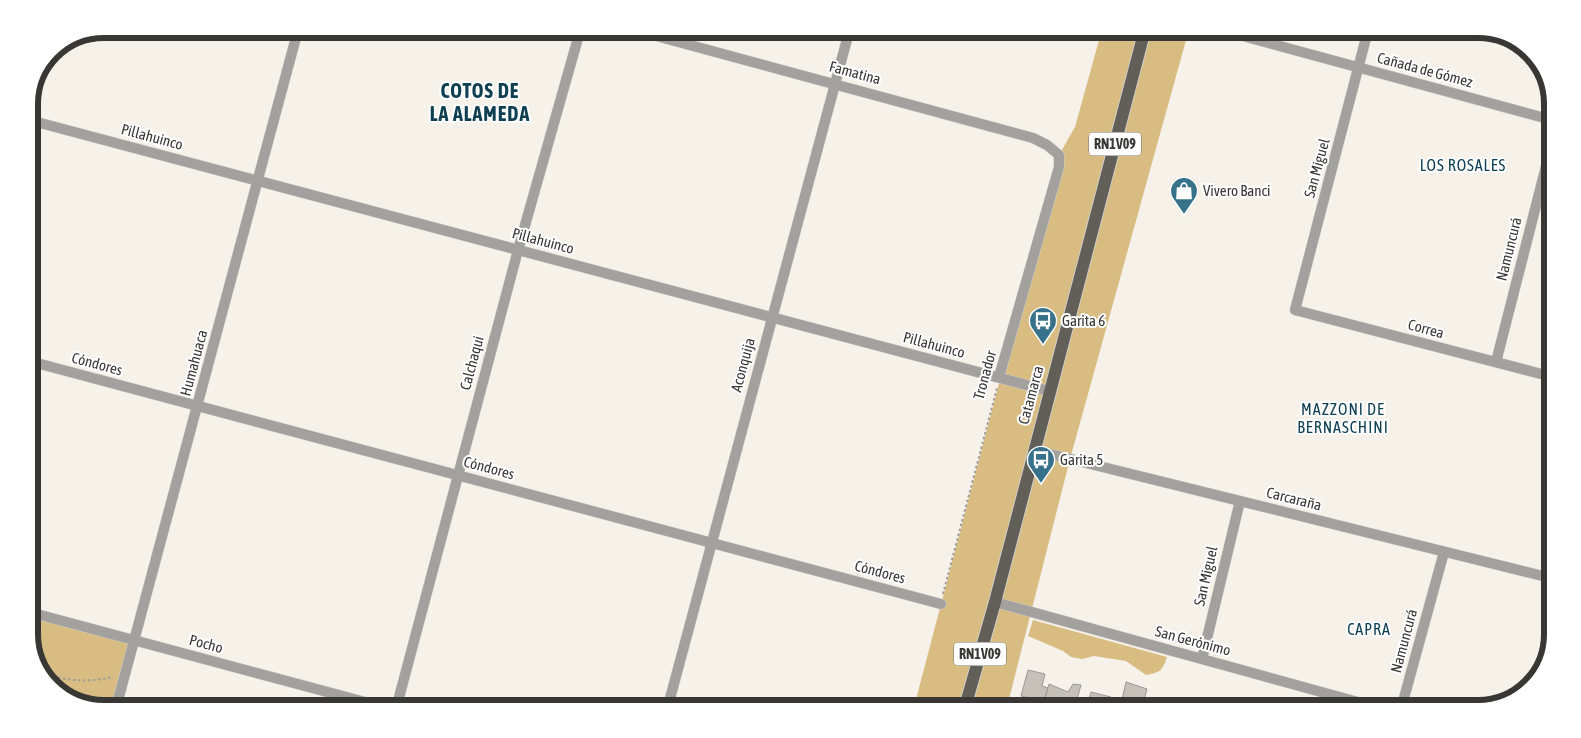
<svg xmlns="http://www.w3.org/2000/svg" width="1581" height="738" viewBox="0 0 1581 738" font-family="'Asap Condensed',sans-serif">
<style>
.green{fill:#d8bc82}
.building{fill:#c5c1b9;stroke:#9d9992}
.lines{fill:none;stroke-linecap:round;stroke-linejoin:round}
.street-casing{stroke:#d0cdc6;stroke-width:11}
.primary-casing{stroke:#d0cdc6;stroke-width:14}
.path{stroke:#a09d97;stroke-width:2;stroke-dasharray:2.5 2.5;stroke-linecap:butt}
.street{stroke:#a3a19e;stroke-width:10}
.primary{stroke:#625f59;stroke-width:12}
.labels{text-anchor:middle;stroke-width:4;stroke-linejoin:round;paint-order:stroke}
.shield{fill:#fff;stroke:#747371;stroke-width:1}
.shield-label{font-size:14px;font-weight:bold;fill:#393734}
.street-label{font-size:15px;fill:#393734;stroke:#fff}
.poi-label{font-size:15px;fill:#393734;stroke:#fff;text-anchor:start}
.neighbourhood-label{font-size:16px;letter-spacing:1px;fill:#0e4052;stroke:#fff}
.district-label{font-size:20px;font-weight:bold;letter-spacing:1px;fill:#0e4052;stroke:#fff}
.rim{fill:none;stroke:#393734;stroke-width:6}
</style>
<rect width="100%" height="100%" fill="#f6f2ea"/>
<path class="green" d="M1101,33h87l-118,426 -63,248h-93l145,-552 16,-28z
M29,612l107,28 -19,64 -42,-1 -31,-23 -15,-41z
M1033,620l134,37c-5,14 -6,15 -21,18l-20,-14 -32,-5 -12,3 -11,-2 -8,-6 -35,-15z"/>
<path class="building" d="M1028,670l17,4 -3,12 6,2 -4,13 -23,-5z
M1126,682l21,7 -5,19h-22z
M1049,684l19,8 5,-8 8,1 -5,18 -8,-2 -2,6 -22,-6z
M1091,692l20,5 -4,11h-21z"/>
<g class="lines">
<defs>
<path id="street" d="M638,31l395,107 14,7 12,10v12l-60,210
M1232,33l320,87
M1367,34l-72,276 254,66
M29,120l1020,271
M29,361l912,243
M1496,362l56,-219
M1034,450l513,127
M995,602l388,107
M29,612l347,93
M1202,659l38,-158
M117,704l181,-674
M397,705l121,-455 62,-219
M668,706l181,-674
M1401,709l43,-157"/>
<path id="primary" d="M965,707l30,-105 149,-569"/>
</defs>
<use href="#street" class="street-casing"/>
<use href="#primary" class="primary-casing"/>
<path class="path" d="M943,594l54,-206
M32,647v-13l4,-9
M40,669c20,14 51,13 73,8"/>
<use href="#street" class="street"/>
<use href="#primary" class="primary"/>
</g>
<defs>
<symbol id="shop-pin" viewBox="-11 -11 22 30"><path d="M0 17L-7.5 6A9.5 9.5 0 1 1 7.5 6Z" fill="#37728a" stroke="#fff"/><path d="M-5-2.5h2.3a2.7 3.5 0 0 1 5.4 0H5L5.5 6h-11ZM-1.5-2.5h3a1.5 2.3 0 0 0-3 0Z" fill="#fff"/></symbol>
<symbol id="bus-pin" viewBox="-11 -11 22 30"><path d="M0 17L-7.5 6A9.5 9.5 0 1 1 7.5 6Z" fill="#37728a" stroke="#fff"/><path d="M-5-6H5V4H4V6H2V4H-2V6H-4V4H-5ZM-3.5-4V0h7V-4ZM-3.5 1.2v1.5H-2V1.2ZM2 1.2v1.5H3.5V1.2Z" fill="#fff"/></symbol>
</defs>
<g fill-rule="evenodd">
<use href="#shop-pin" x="1168" y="175" width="32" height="43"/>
<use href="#bus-pin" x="1027" y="305" width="32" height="43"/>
<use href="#bus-pin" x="1025" y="444" width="32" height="43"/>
</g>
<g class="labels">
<g class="shield">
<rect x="1089" y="132.5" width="52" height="23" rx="4"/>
<rect x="954" y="642.5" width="52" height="23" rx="4"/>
</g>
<g class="shield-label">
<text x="1115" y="149">RN1V09</text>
<text x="980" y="659">RN1V09</text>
</g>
<g class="street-label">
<text transform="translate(1425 70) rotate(15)" y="5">Cañada de Gómez</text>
<text transform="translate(855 73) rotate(15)" y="5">Famatina</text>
<text transform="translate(152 137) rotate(15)" y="5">Pillahuinco</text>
<text transform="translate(1317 168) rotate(-75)" y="5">San Miguel</text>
<text transform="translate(543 241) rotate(15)" y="5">Pillahuinco</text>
<text transform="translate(1509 249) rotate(-76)" y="5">Namuncurá</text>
<text transform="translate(1426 329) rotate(15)" y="5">Correa</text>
<text transform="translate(934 345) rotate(15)" y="5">Pillahuinco</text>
<text transform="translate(194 363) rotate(-75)" y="5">Humahuaca</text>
<text transform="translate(472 363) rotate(-75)" y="5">Calchaqui</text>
<text transform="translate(97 364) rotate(15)" y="5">Cóndores</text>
<text transform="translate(743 365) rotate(-75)" y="5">Aconquija</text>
<text transform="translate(985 375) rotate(-75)" y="5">Tronador</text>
<text transform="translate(1031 395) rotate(-75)" y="5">Catamarca</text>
<text transform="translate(489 468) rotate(15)" y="5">Cóndores</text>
<text transform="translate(1294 499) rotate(14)" y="5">Carcaraña</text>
<text transform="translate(880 572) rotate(15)" y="5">Cóndores</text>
<text transform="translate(1206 576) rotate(-77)" y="5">San Miguel</text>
<text transform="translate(1193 641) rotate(15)" y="5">San Gerónimo</text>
<text transform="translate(1404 641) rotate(-75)" y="5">Namuncurá</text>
<text transform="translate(206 644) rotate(15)" y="5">Pocho</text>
</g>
<g class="poi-label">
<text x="1203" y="196">Vivero Banci</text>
<text x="1062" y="326">Garita 6</text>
<text x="1060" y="465">Garita 5</text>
</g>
<g class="neighbourhood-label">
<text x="1463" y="171">LOS ROSALES</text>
<text x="1343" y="415">MAZZONI DE<tspan x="1343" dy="18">BERNASCHINI</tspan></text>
<text x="1369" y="635">CAPRA</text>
</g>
<g class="district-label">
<text x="480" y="98">COTOS DE<tspan x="480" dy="23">LA ALAMEDA</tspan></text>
</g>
</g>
<path d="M0 0H1581V738H0ZM104 38H1478A66 66 0 0 1 1544 104V634A66 66 0 0 1 1478 700H104A66 66 0 0 1 38 634V104A66 66 0 0 1 104 38Z" fill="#fff" fill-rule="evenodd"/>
<path class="rim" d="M104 38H1478A66 66 0 0 1 1544 104V634A66 66 0 0 1 1478 700H104A66 66 0 0 1 38 634V104A66 66 0 0 1 104 38Z"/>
</svg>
